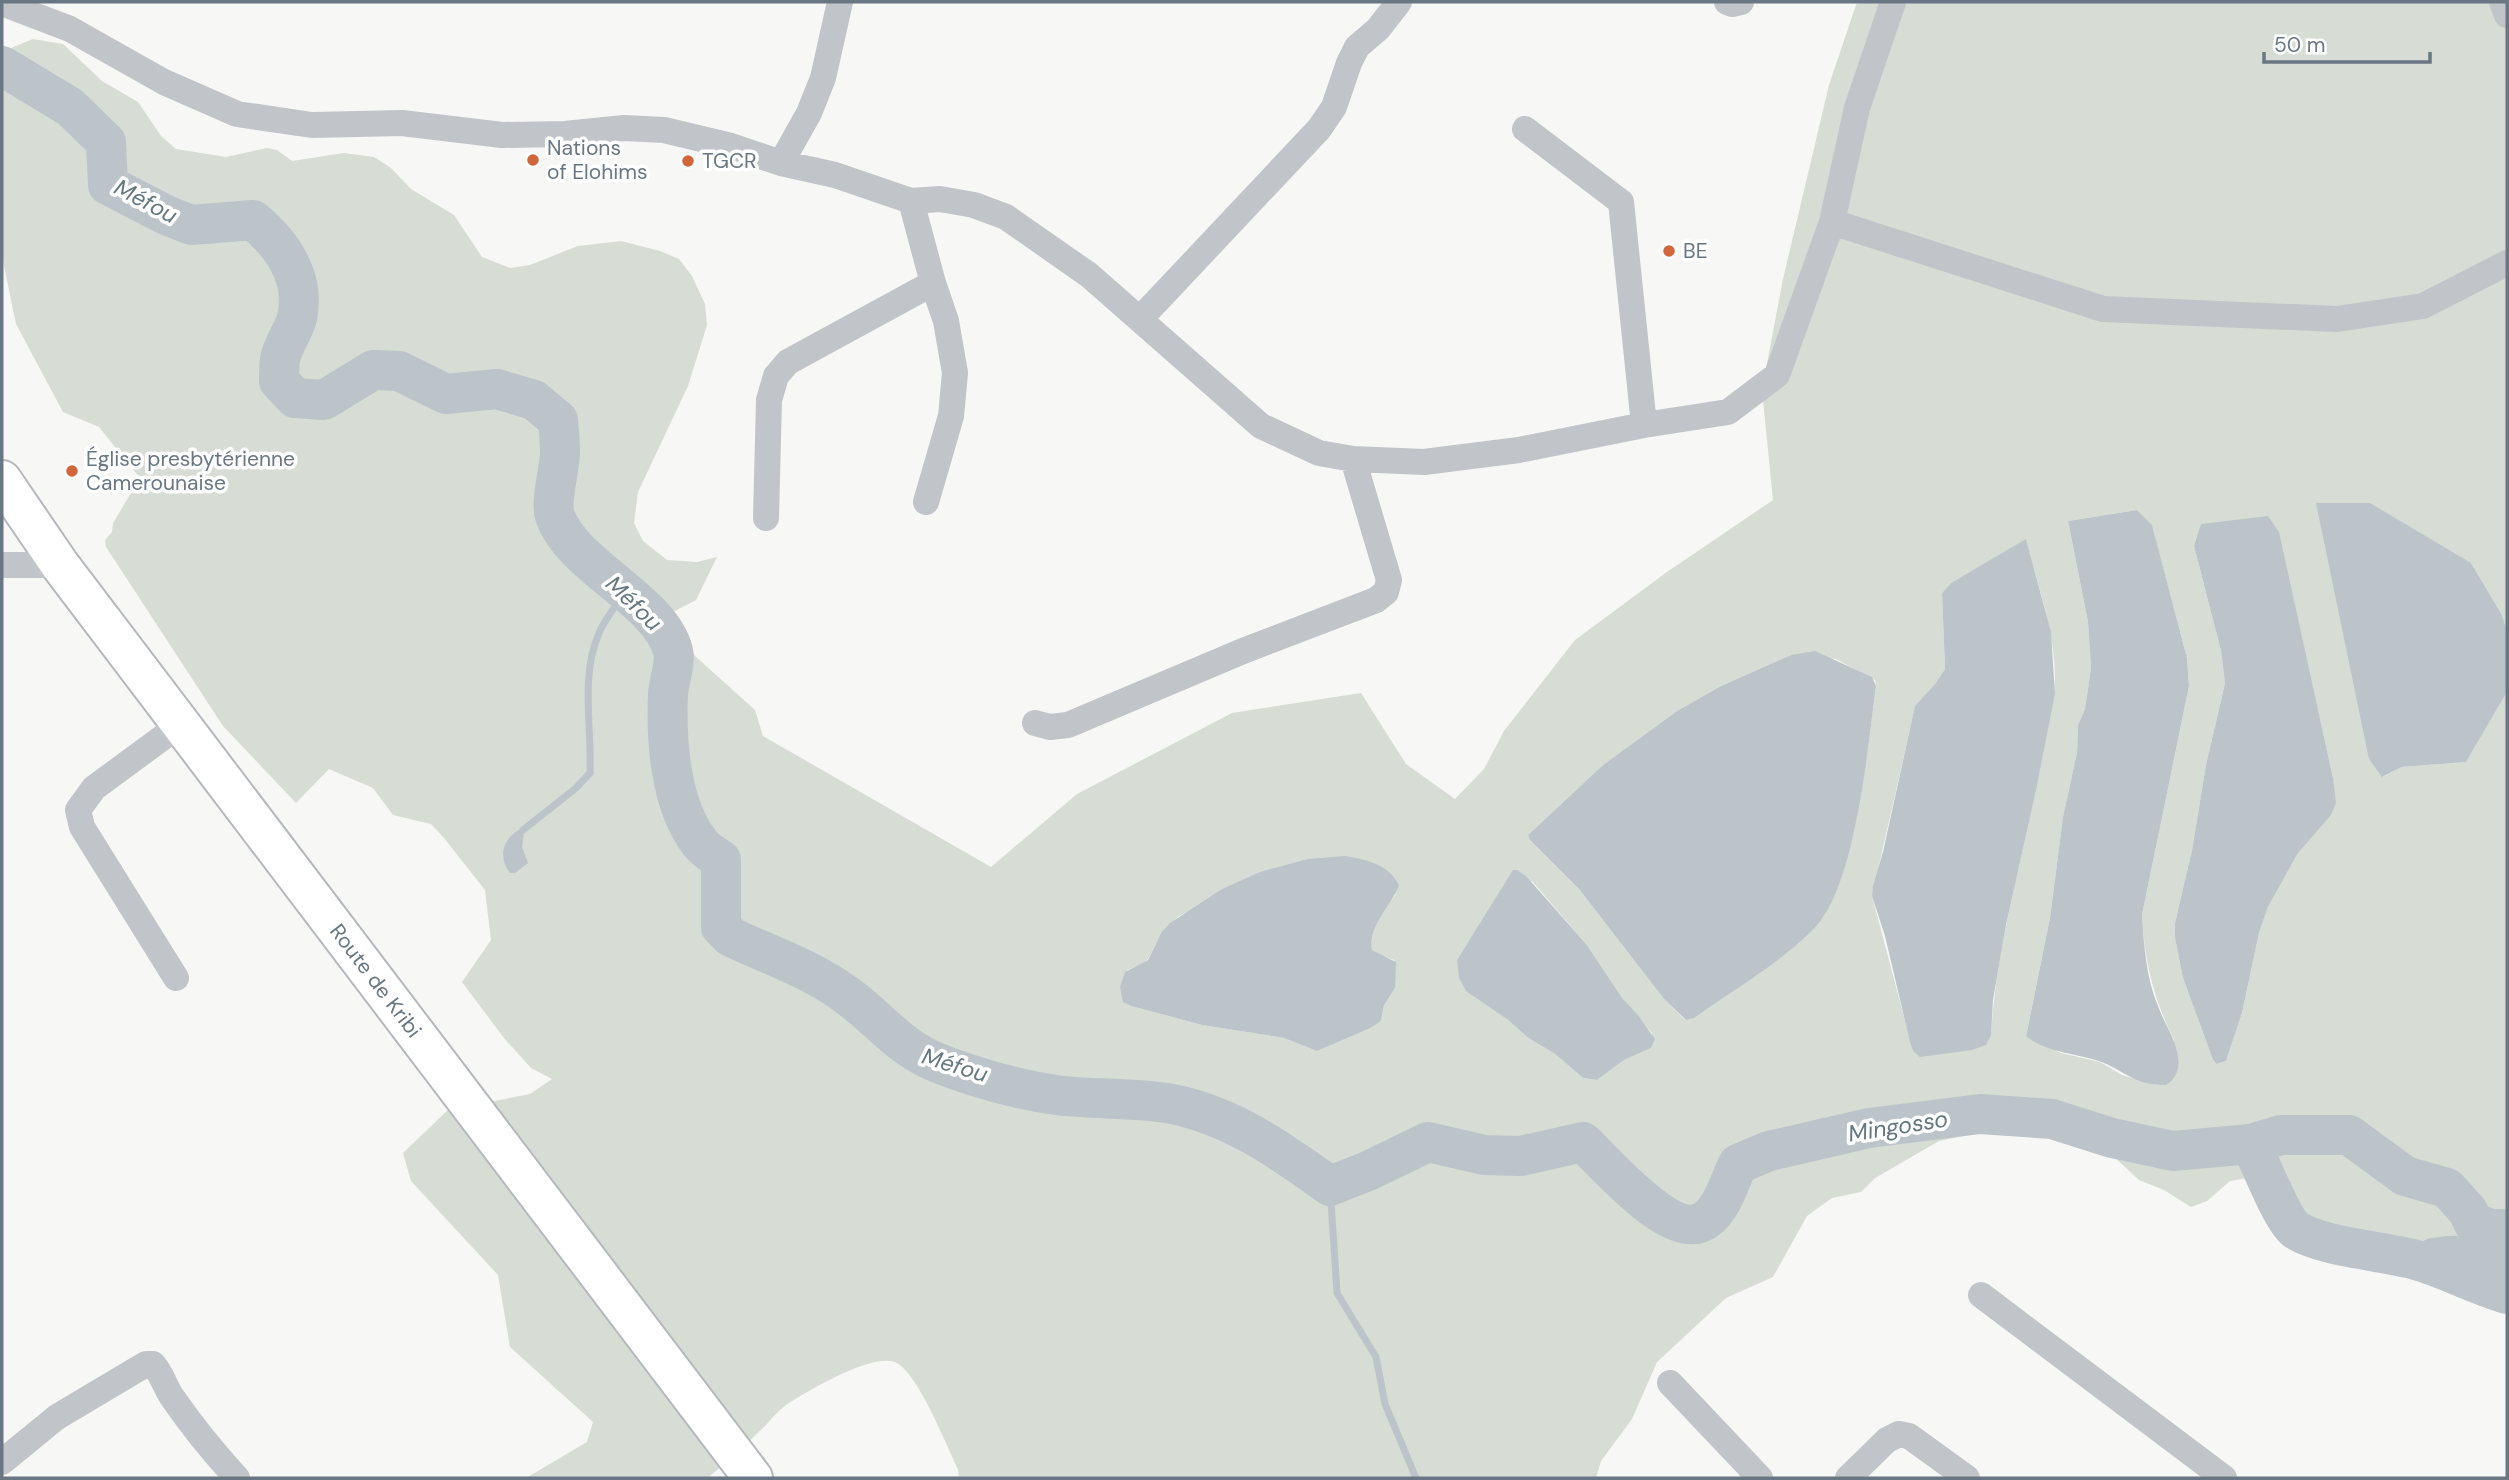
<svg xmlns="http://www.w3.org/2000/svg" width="2509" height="1480" viewBox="0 0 2509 1480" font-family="'DM Sans',sans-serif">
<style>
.green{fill:#d7dcd4;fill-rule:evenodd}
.water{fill:#bcc4ca}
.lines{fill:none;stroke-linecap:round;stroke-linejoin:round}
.stream{stroke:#bcc4ca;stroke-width:7}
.river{stroke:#bcc4ca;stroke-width:40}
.primary-casing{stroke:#b5b8bc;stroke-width:42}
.street{stroke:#c1c4c8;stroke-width:26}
.primary{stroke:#fff;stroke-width:38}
.poi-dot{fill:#d2663b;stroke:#fff;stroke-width:2.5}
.labels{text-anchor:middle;stroke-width:7;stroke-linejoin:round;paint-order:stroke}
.poi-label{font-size:21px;fill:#697683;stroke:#fff;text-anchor:start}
.street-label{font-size:21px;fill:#697683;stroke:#fff}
.water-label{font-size:23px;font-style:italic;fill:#65777f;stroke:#fff}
</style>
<rect width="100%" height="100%" fill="#f7f7f5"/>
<path class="green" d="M1857,2h650v629l-5,-16 -31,-52 -88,214 19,-10 64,-5 41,-70v616l-53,-23 -75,-20 -22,-9 -60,-13 -26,-31 -9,-27 -8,-8 -24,4 -23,20 -16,6 -27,-17 -25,-10 -43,-40 -85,-14 -72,15 -64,37 -14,14 -29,6 -25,18 -34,61 -47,21 -69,64 -25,57 -31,42 -5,17h-637l-1,-9c-12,-25 -39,-93 -61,-106 -22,-12 -88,27 -108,40 -8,5 -16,14 -23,22 -19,18 -38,37 -59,53h-181l61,-36 6,-20 -83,-75 -12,-72 -87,-94 -8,-28 45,-43 82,-16 22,-15 -21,-11 -27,-30 -42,-56 29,-42 -6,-50 -41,-52 -13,-14 -38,-9 -20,-27 -44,-19 -33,34 -73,-77 -117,-179 -1,-7 7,-8 1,-9 27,-45 -41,-51 -36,-15 -47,-88 -14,-68v-206h4l27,-11 30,5 39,37 36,21 23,34 15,13 50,8 41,-9 10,2 15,11 52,-8 30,4 17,11 20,21 43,26 28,42 28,11 20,-3 48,-19 43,-5 39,10 19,8 13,17 13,28 2,21 -19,61 -50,106 -4,31 9,18 24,19 30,2 20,-5 -21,43 -25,13 24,43 60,54 8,26 228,131 86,-73 155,-81 129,-20 45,71 49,35 29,-30 20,-38 71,-91 92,-68 106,-72 -11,-110 21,-111 46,-194zM2137,510l15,16 35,132 2,28 -47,229c3,49 11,81 32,125l-16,45 -36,-10 -22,-13 -39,-9 -35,-18 24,-117 13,-101 14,-64 1,-28 7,-16 6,-41 -3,-46 -20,-101zM2026,540c12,46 29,91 29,139 0,23 -8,46 -12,68 -15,97 -46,190 -52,288l-78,16 -41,-155 43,-189 20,-23 10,-15 -3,-76 9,-10zM2194,546l122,156 17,76 -35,75 -30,54 -9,26 -17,80 -16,48 -8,3 -5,-4 -30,-82 -8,-40v-15l17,-73 14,-85 19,-82 -4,-32zM1791,655l45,4 39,21 1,6 -8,63 -16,90 -34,84 -47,40 -86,57 -21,-21 -85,-110 -50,-50 -1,-4 75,-70 74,-54 44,-25zM1532,881l55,64 36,54 29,34 -1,15 -27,12 -27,20 -14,-2 -28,-24 -28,-17 -20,-18 -50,-59 36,-56zM1222,889l174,5c-12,16 -27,36 -24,56l6,4 16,6 1,28 -11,17 -3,16 -64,30 -33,-13 -82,-13 -71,-19 -4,-36 15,-6 6,-5 13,-26 18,-17 16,-8z"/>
<path class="water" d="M2316,503h54l101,60 31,52 5,16v61l-41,70 -64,5 -20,10 -13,-18z
M2137,510l15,15 35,133 2,28 -47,229c2,30 4,63 16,91 6,17 18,33 20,51 2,11 -2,22 -12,28 -31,1 -42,-15 -67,-24 -25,-8 -52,-8 -73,-25l24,-118 13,-101 14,-64 1,-28 7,-16 6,-41 -3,-46 -20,-101z
M2268,516l11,16 54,246 3,25 -5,12 -33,38 -30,54 -9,26 -17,80 -16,48 -9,3 -4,-4 -30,-82 -8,-40v-15l17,-73 14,-85 19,-82 -4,-32 -27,-105 7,-22z
M2026,539l25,93 4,62 -19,96 -30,135 -13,75 -2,35 -5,10 -14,5 -52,7 -7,-6 -3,-9 -25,-106 -13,-40 1,-10 10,-34 32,-146 20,-22 10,-15 -3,-76 9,-10z
M1815,651l57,26 4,9c-8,60 -20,193 -58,238 -31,35 -85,66 -124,94l-8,2 -22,-21 -85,-110 -50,-50 -1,-4 75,-70 74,-54 44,-25 70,-31z
M519,830l5,2 -2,15 6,16 -13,10h-5c-12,-15 -8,-34 9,-43z
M1345,856c23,4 43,8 54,29 -8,22 -31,40 -27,65l24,12 -1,26 -11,17 -3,16 -11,7 -53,23 -33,-13 -82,-13 -71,-19 -8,-4 -3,-15 5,-15 23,-12 13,-27 9,-10 52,-34 38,-17 48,-13z
M1513,870h4l9,6 61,69 36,54 15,16 17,24 -4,9 -27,12 -27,20 -14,-2 -28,-24 -28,-17 -20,-18 -41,-28 -7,-13 -2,-18z"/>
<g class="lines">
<path class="stream" d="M523,830l53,-42 14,-15c2,-46 -10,-96 9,-140 4,-10 12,-19 17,-29
M1330,1186l7,107 39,64 9,47 31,74"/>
<path class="river" d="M2,66l68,41 36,35 2,43 58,30 25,10 62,-5c29,24 53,58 44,98 -4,14 -14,27 -17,41 -1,7 -1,15 -1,22l16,17 29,2 49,-30 26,1 47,23 51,-5 37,11 24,20c1,11 2,22 2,32 0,16 -10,50 -5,64 17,50 105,84 118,135 3,13 -4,29 -5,43 -2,46 2,111 32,149 5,7 14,12 21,17v67l10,10c38,18 80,32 114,57 33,23 54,54 93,69 35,14 81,27 118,32 38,5 78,2 116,9 61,12 109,47 158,82l38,-15 60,-29 56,13 37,1 62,-14c23,22 84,93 117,81 21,-8 29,-41 38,-59l31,-13 100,-23 111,-14 72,5 60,19 61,13 78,-7 30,-9h68l56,41 42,12 21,23 5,11 17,7h17
M2251,1144c9,18 31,76 45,86 25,17 88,21 120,30 31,9 60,25 91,34
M2434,1258c26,-5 48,-2 73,4"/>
<defs>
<g id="primary">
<path id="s1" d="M2,480l58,85 693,913"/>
</g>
</defs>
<use href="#primary" class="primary-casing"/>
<path class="street" d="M1727,2l5,2 9,-2
M2502,2l5,13
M2,3l68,26 94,53 73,32 75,11 90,-2 100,12 63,-1 59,-6 40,2 67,16 50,17 54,12 76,26 29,-2 34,6 32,12 83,58 172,151 58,27 34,6 71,3 95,-12 125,-25 84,-13 49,-37 55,-153 25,-114 36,-106
M1525,129l96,73 23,223
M781,163l28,-50 14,-35 17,-76
M911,201l22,82 13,38 9,52 -4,43 -25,86
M1832,222l271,87 234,10 86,-13 84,-43
M1140,319l179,-190 15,-22 15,-44 8,-16 21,-18 21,-27
M766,518l3,-118 7,-24 12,-14 145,-79
M2,565h58
M1035,723l15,4 18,-2 175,-74 133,-51 10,-8 3,-12 -36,-121
M176,978l-94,-151 -4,-17 16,-22 87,-64
M1981,1295l243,183
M1670,1383l90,95
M2,1462l55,-45 89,-53h7c8,8 12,23 19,33 20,29 41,55 65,81
M1848,1478l39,-38 12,-6 10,2 58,42"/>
<use href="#primary" class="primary"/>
</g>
<g class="poi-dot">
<circle cx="533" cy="160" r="7"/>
<circle cx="688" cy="161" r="7"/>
<circle cx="1669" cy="251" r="7"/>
<circle cx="72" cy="471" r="7"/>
</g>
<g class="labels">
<g class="poi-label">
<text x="547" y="155">Nations<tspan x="547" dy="24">of Elohims</tspan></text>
<text x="702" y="168">TGCR</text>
<text x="1683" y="258">BE</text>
<text x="86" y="466">Église presbytérienne<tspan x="86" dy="24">Camerounaise</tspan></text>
</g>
<g class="street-label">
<text dy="7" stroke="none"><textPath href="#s1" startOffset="625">Route de Kribi</textPath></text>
</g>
<g class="water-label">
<text transform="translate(146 201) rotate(28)" y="8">Méfou</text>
<text transform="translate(634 603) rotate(44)" y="8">Méfou</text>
<text transform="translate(955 1065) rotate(17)" y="8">Méfou</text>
<text transform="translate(1898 1126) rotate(-9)" y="8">Mingosso</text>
</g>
</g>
<rect width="2509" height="1480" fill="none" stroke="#697683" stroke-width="7"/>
<path d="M2264 52v10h166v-10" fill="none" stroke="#697683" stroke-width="3.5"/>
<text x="2274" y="52" font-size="21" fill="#697683" stroke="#ffffff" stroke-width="5" paint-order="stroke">50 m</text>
</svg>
